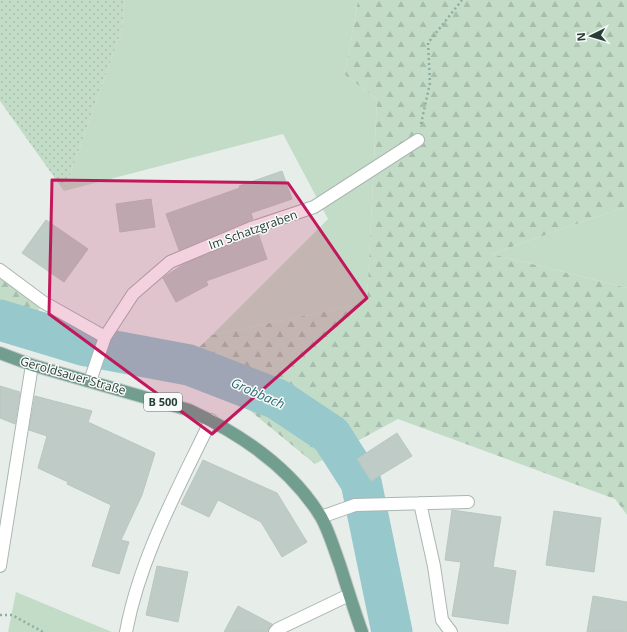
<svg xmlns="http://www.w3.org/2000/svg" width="627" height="632" viewBox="0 0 627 632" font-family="'Open Sans',sans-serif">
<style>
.grass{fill:#c3dcc7}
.forest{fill:url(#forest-firs)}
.park{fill:url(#park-dots)}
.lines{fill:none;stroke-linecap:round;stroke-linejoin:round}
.river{stroke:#96c8cc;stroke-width:41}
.building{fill:#bfcbc6;stroke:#bac7c0}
.service-casing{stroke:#aab6b0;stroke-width:14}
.primary-casing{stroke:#c3c9c7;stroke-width:14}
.path{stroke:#8baea0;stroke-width:2.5;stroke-dasharray:2 3;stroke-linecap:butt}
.service{stroke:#fff;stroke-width:12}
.primary{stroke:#719e8f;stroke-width:12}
.marked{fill:#c2185b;fill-opacity:0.2;stroke:#c2185b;stroke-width:3;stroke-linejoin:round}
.labels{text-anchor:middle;stroke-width:3;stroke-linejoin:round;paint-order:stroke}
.shield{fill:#f7faf9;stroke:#657670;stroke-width:1}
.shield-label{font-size:11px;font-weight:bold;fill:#273e36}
.street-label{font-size:12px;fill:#273e36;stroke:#f7faf9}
.water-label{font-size:13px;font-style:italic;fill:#286d74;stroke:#f7faf9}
</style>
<defs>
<pattern id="forest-firs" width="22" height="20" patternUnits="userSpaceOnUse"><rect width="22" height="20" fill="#c3dcc7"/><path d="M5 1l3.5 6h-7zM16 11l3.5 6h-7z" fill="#a8beac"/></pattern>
<pattern id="park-dots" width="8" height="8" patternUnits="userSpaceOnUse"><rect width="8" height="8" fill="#c3dcc7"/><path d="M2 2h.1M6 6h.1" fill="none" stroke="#a8beac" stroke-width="1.8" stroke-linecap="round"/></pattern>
</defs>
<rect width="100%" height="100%" fill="#e7eeea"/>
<path class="grass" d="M125,0h233l-13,75 32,24 -10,204 -155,32 116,-116 -45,-85 -219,57 57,-159z
M627,206v82l-135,-34z
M16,592l96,40h-104z"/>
<path class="forest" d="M358,0h269v206l-135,48 135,34v227l-12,-16 -217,-80 -83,45 -128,-105 25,-24 155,-32 10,-204 -32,-24z
M0,270l43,32 -12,22 -31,-12z"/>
<path class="park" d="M0,0h125l-4,32 -57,159 -64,-90z"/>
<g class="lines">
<path class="river" d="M0,320l82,25 107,20 88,34 54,36 30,47 31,150"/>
</g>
<path class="building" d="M282,171l10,28 -41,14 2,6 -74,31 -13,-36 74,-26 -1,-2z
M151,199l4,28 -35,5 -4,-28z
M46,220l42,29 -24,33 -42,-29z
M258,233l9,26 -61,22 2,4 -32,17 -13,-24 4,-3 17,-11z
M0,386l20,6 -5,32 -15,-6z
M35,396l57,15 -4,11 67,31 -13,42 -21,45 8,2 -10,32 -27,-8 19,-61 -44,-21 1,-2 -30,-14 9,-32 -18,-6z
M397,433l15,23 -41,25 -14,-22z
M203,460l74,33 30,49 -25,15 -21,-35 -43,-22 -9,17 -28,-13z
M452,510l49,7 -8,50 23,4 -8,53 -56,-8 9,-54 -16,-2z
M554,511l47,7 -7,54 -48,-7z
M157,566l31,6 -10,50 -32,-7z
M593,596l34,6v30h-40z
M238,606l34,18 -4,8h-44z"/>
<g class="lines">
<defs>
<path id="service" d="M0,270l43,32 62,35
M90,381l15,-44 28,-43 37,-32 81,-34 63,-21 104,-67
M420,503l14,63 8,54 9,12
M321,517l34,-12 113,-3
M0,566l32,-201
M126,632c14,-75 52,-143 85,-212
M275,632l3,-3 71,-34"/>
<path id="primary" d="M0,353l32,12 157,45c52,24 102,58 132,107 8,14 13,32 19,48 7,22 14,45 22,67"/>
</defs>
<use href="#service" class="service-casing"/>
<use href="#primary" class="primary-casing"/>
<path class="path" d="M421,124l9,-41 -2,-40 34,-43
M0,615h12l31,17"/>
<use href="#service" class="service"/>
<use href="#primary" class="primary"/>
</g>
<path class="marked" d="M52,180l236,3 79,115 -155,136 -163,-120z"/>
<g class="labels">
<rect class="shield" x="144" y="393" width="38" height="18" rx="3"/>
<g class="shield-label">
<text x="163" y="406">B 500</text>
</g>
<g class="street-label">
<text transform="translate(253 230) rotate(-20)" y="4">Im Schatzgraben</text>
<text transform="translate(73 376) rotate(16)" y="4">Geroldsauer Straße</text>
</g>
<g class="water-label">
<text transform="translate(258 393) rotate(24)" y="5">Grobbach</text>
</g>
</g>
<g transform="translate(591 36) rotate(265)" stroke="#f7faf9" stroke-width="3" paint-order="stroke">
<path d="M0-3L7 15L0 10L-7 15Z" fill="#273e36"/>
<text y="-6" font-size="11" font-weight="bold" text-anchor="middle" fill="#273e36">N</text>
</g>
</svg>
